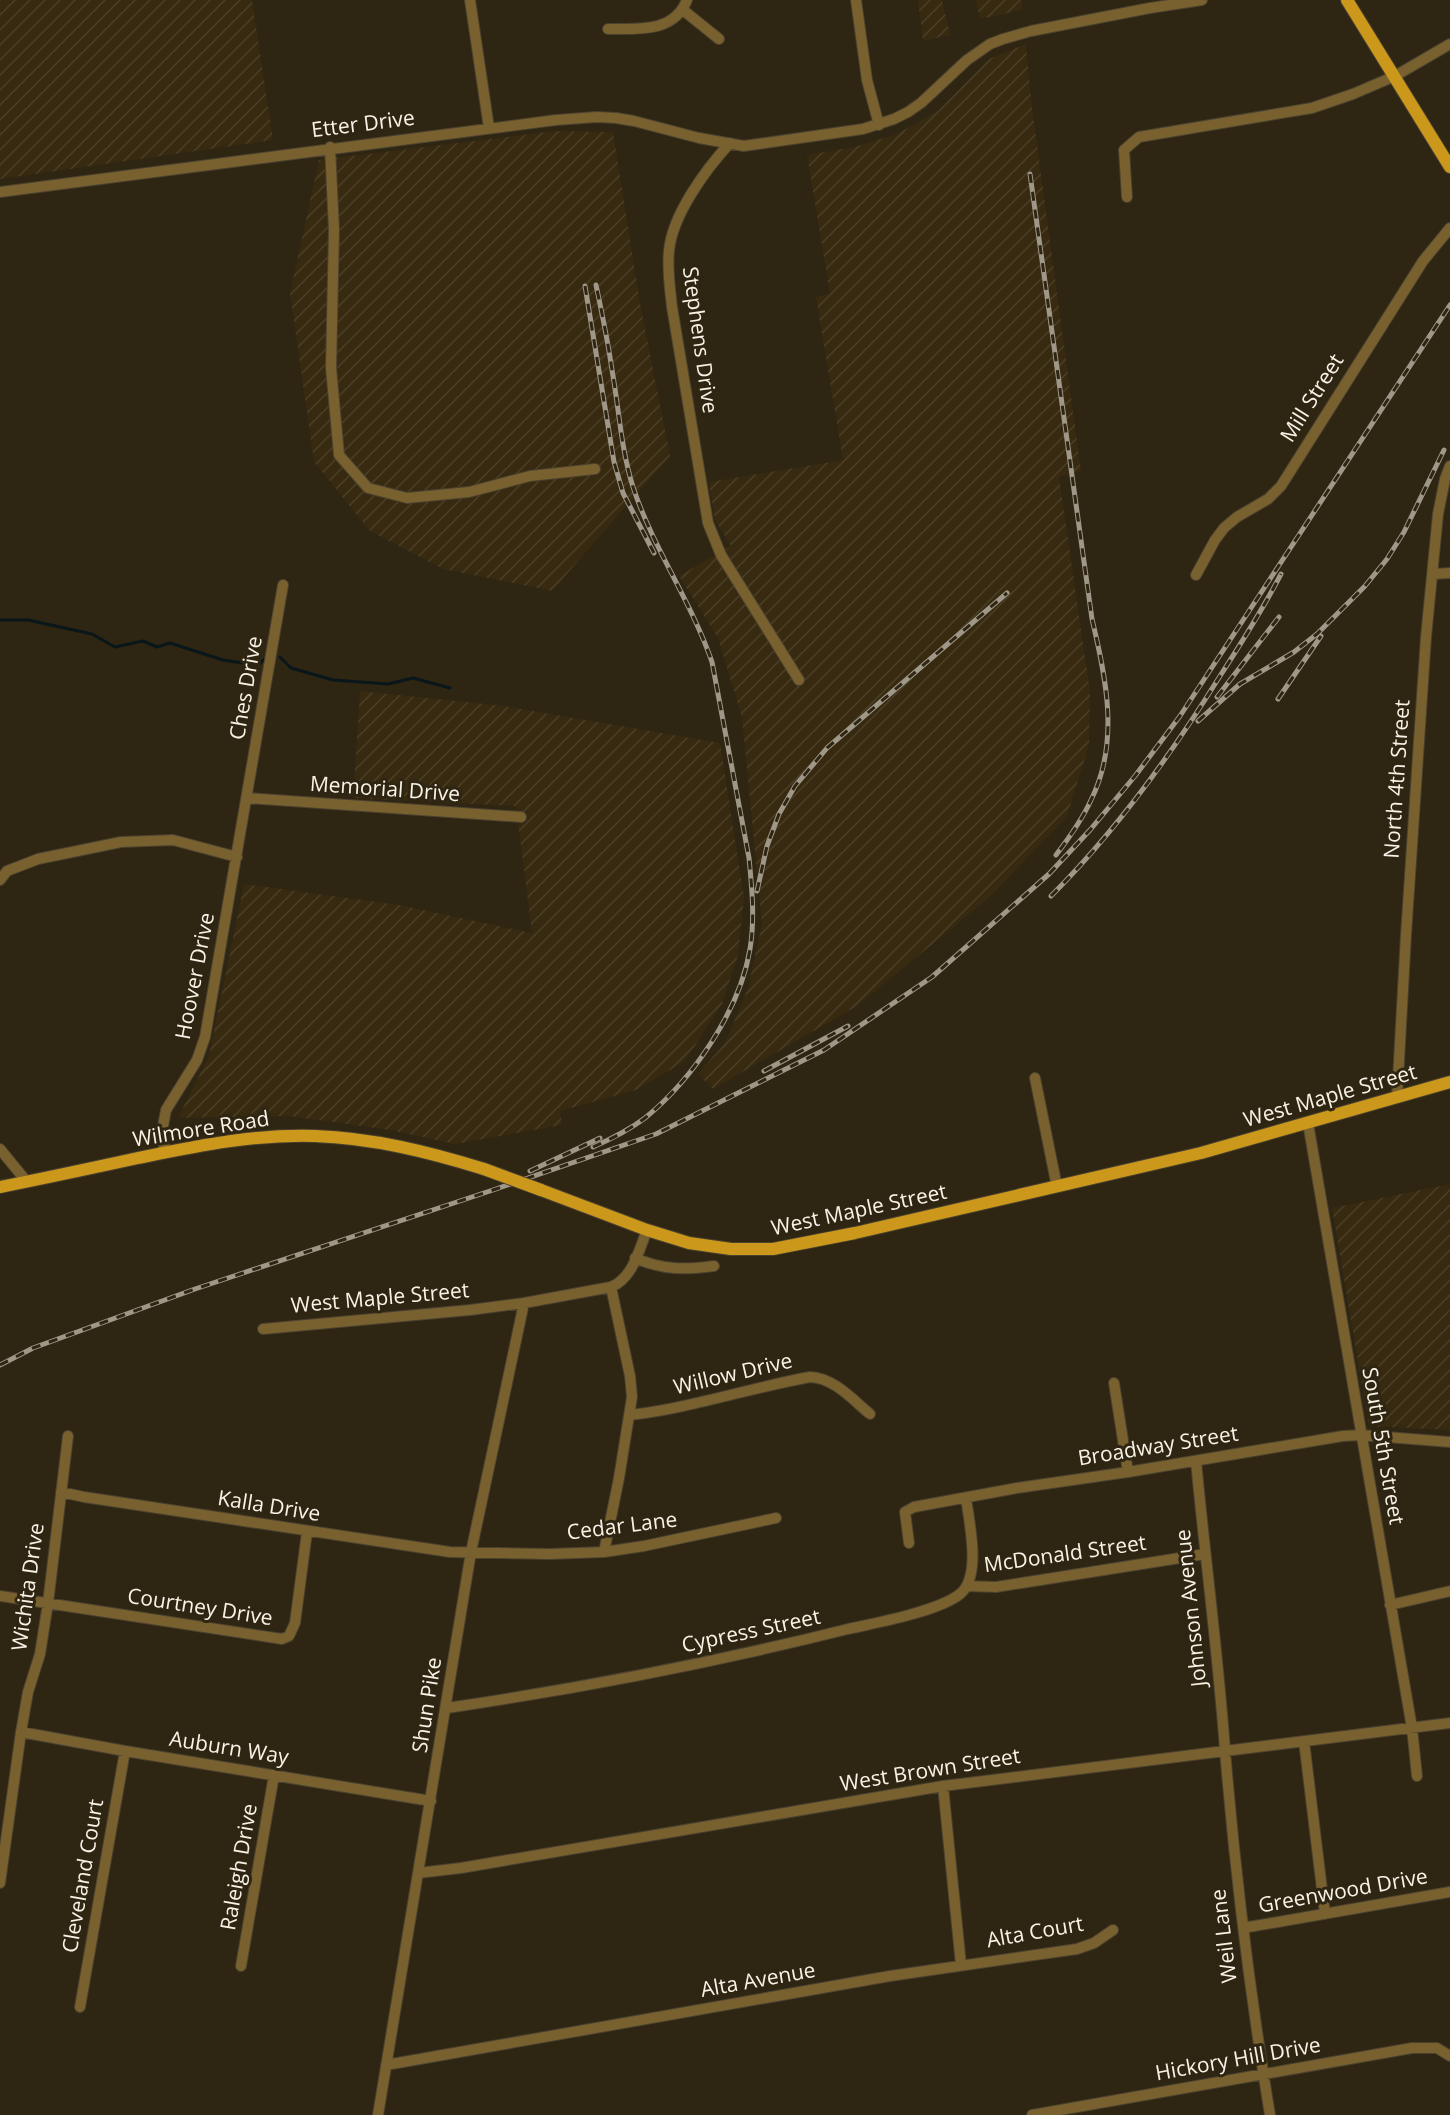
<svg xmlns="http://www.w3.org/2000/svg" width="1450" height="2115" viewBox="0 0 1450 2115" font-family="'Open Sans',sans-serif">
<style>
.industrial{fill:url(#industrial-furrows)}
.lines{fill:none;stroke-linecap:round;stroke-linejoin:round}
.stream{stroke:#09171b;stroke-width:3}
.minor-casing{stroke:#4a4230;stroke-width:12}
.major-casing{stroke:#4a4230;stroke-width:14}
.minor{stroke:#79602f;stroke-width:10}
.major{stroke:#cc981b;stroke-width:12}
.rail-casing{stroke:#9f9788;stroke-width:5}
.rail{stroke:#2e2512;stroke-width:3;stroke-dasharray:9;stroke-linecap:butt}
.major-bridge-casing{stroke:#4a4230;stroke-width:14;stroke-linecap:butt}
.major-bridge{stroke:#cc981b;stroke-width:12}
.labels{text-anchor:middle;stroke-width:6;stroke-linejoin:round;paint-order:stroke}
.street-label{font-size:21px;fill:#f9f3e7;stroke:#2e2512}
</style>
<defs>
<pattern id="industrial-furrows" width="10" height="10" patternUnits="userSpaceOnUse" patternTransform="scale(1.5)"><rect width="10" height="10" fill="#372a10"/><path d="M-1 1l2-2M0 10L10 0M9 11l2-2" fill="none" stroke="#4b3f27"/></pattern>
</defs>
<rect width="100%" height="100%" fill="#2e2512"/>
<path class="industrial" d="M0,0h252l21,140 -273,39z
M918,0h24l8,35 -27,6z
M976,0h45l2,10 -43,9z
M1026,44l5,56 50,371 -22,6 31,215 -1,53 -22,71 -76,80 -134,110 -144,83 -15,-15 27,-31 23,-55 14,-64 -20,-206 -24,-80 -39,-62 52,-30 -16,-26 -6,-38 134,-22 -27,-163 14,-3 -23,-139 47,-8 43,-13 42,-24 50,-51z
M554,131l59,1 27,171 30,153 -118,135 -109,-22 -73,-38 -56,-69 -24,-169 29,-133z
M360,691l144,15 216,37 24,154 -6,58 -16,49 -37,57 -49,29 -76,21 2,14 -107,19 -65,-14 -101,-14 -111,2 31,-62 35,-172 155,21 133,28 -16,-127 -163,-8z
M1450,1184v246l-81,-4 -37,-218z"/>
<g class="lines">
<path class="stream" d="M0,620h28l64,14 23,13 28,-6 14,6 13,-4 53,17 20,3h17l5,-4
M280,657l11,11 42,12 55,4 25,-6 37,10"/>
<defs>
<path id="minor" d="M470,0l19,128
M856,0l11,80 12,45
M683,10l36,29
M608,29c30,0 66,4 79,-29
M730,143c-24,26 -58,72 -61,108 -2,19 1,37 3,56l36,216 13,32 78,125
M330,147l4,83 -3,138 8,87 29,33 39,10 62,-6 61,-16 65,-7
M0,192l556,-72 41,-3 19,1 18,3 65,17 45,8 119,-17 31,-10 14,-7 13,-9 46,-43 23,-16 13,-5 28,-8 119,-23 52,-8
M1127,197l-3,-47 15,-13 173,-29 41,-14 42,-18 55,-32
M1433,574l17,-1
M1196,575l19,-35 9,-12 13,-11 31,-18 13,-13 142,-225 27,-33
M247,798l274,19
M0,880l7,-9 31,-12 83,-17 52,-2 64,17
M1035,1078l22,109
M1397,1097l9,-162 20,-298 12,-123 7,-35 5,-13
M1308,1123l104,605 5,48
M0,1149l27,33
M164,1153l-1,-27 3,-16 31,-50 8,-23 78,-452
M635,1258c27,12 51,12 79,8
M263,1329l207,-19 54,-7 87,-16c22,-9 28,-37 36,-57
M1114,1383l14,89
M630,1415c61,-7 119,-27 180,-38 24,1 42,22 60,37
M1196,1461c9,96 22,192 29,289 10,122 25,244 45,365
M61,1492l23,5 366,55 100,2 54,-2 40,-6 132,-28
M909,1543l-4,-31 9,-5 103,-19 111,-16 215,-36 18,-1 89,7
M604,1552l15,-74 13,-81 -2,-21 -19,-89
M967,1586l29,1 209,-33
M0,1596l282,43 7,-3 6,-13 12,-91
M1390,1605l60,-14
M447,1708c135,-20 269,-46 401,-79 28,-6 91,-18 112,-35 22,-18 9,-72 6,-96
M21,1732l104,19 306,50
M1304,1741l21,173
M943,1786l18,179
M418,1873l43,-5 482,-82 507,-63
M0,1883l21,-151 7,-40 12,-38 8,-51 20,-167
M1243,1928l207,-36
M241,1966l33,-191
M80,2007l45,-256
M386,2065l504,-89 187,-27 17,-6 19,-13
M378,2115l93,-563 53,-249
M1032,2115l380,-67h25l13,8"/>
<path id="major" d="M1347,0l103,167
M0,1187c46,-9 92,-19 138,-29 59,-12 116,-24 177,-22 58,2 114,16 169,33
M541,1190l106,40 42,13 42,6h42l82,-16 346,-80 249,-71"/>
</defs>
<use href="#minor" class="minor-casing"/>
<use href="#major" class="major-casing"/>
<use href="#minor" class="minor"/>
<use href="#major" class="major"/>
<defs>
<path id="rail" d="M1030,174l62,445c14,59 28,123 -1,181 -9,20 -22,38 -35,55
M585,286l29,176 9,31 31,60
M1217,697l62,-80
M1278,699l43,-63
M1198,721l42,-37 54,-32 23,-18 48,-48 22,-27 17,-27 40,-82
M757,891l10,-45 12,-32 16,-28 32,-38 180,-155
M1051,896c66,-66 120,-141 169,-220 22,-34 43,-67 61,-102
M764,1071l84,-45
M593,1147c18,-8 36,-17 52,-29 48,-39 95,-108 105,-169 5,-30 2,-61 -1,-91l-37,-196c-21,-61 -59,-114 -79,-175 -12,-38 -14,-78 -21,-117 -4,-28 -10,-57 -16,-85
M530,1171l70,-33
M0,1365l33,-17 162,-59 301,-100 160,-55 168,-84 108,-73 117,-103 41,-44 45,-54 45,-60 270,-411"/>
</defs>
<use href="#rail" class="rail-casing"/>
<use href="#rail" class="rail"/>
<defs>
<path id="major-bridge" d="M484,1169l57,21"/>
</defs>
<use href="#major-bridge" class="major-bridge-casing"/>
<use href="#major-bridge" class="major-bridge"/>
</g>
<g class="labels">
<g class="street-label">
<text transform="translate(363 124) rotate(-7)" y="7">Etter Drive</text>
<text transform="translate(700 340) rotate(82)" y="7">Stephens Drive</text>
<text transform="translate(1312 398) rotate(-58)" y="7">Mill Street</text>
<text transform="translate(246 688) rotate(-80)" y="7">Ches Drive</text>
<text transform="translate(1397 779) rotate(-86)" y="7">North 4th Street</text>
<text transform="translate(385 789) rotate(4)" y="7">Memorial Drive</text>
<text transform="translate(195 976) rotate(-79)" y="7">Hoover Drive</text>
<text transform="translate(1330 1096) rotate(-16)" y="7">West Maple Street</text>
<text transform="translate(201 1129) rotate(-9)" y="7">Wilmore Road</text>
<text transform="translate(859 1210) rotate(-12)" y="7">West Maple Street</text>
<text transform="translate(380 1298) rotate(-5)" y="7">West Maple Street</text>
<text transform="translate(733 1374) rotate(-13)" y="7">Willow Drive</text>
<text transform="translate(1158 1446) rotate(-9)" y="7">Broadway Street</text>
<text transform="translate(1383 1446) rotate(80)" y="7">South 5th Street</text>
<text transform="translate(269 1506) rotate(9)" y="7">Kalla Drive</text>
<text transform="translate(622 1526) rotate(-7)" y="7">Cedar Lane</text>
<text transform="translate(1065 1554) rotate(-8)" y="7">McDonald Street</text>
<text transform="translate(28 1587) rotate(-82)" y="7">Wichita Drive</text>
<text transform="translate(200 1607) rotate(9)" y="7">Courtney Drive</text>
<text transform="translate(1191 1608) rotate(-96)" y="7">Johnson Avenue</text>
<text transform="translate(751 1631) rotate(-12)" y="7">Cypress Street</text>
<text transform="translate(427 1705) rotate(-81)" y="7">Shun Pike</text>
<text transform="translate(229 1748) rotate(9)" y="7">Auburn Way</text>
<text transform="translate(930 1770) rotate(-9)" y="7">West Brown Street</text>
<text transform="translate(239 1867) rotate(-80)" y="7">Raleigh Drive</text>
<text transform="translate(83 1876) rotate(-80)" y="7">Cleveland Court</text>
<text transform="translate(1343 1891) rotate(-10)" y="7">Greenwood Drive</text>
<text transform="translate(1035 1932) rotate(-10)" y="7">Alta Court</text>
<text transform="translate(1224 1936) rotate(-97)" y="7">Weil Lane</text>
<text transform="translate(758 1980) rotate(-10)" y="7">Alta Avenue</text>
<text transform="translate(1238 2059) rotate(-10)" y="7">Hickory Hill Drive</text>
</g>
</g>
</svg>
